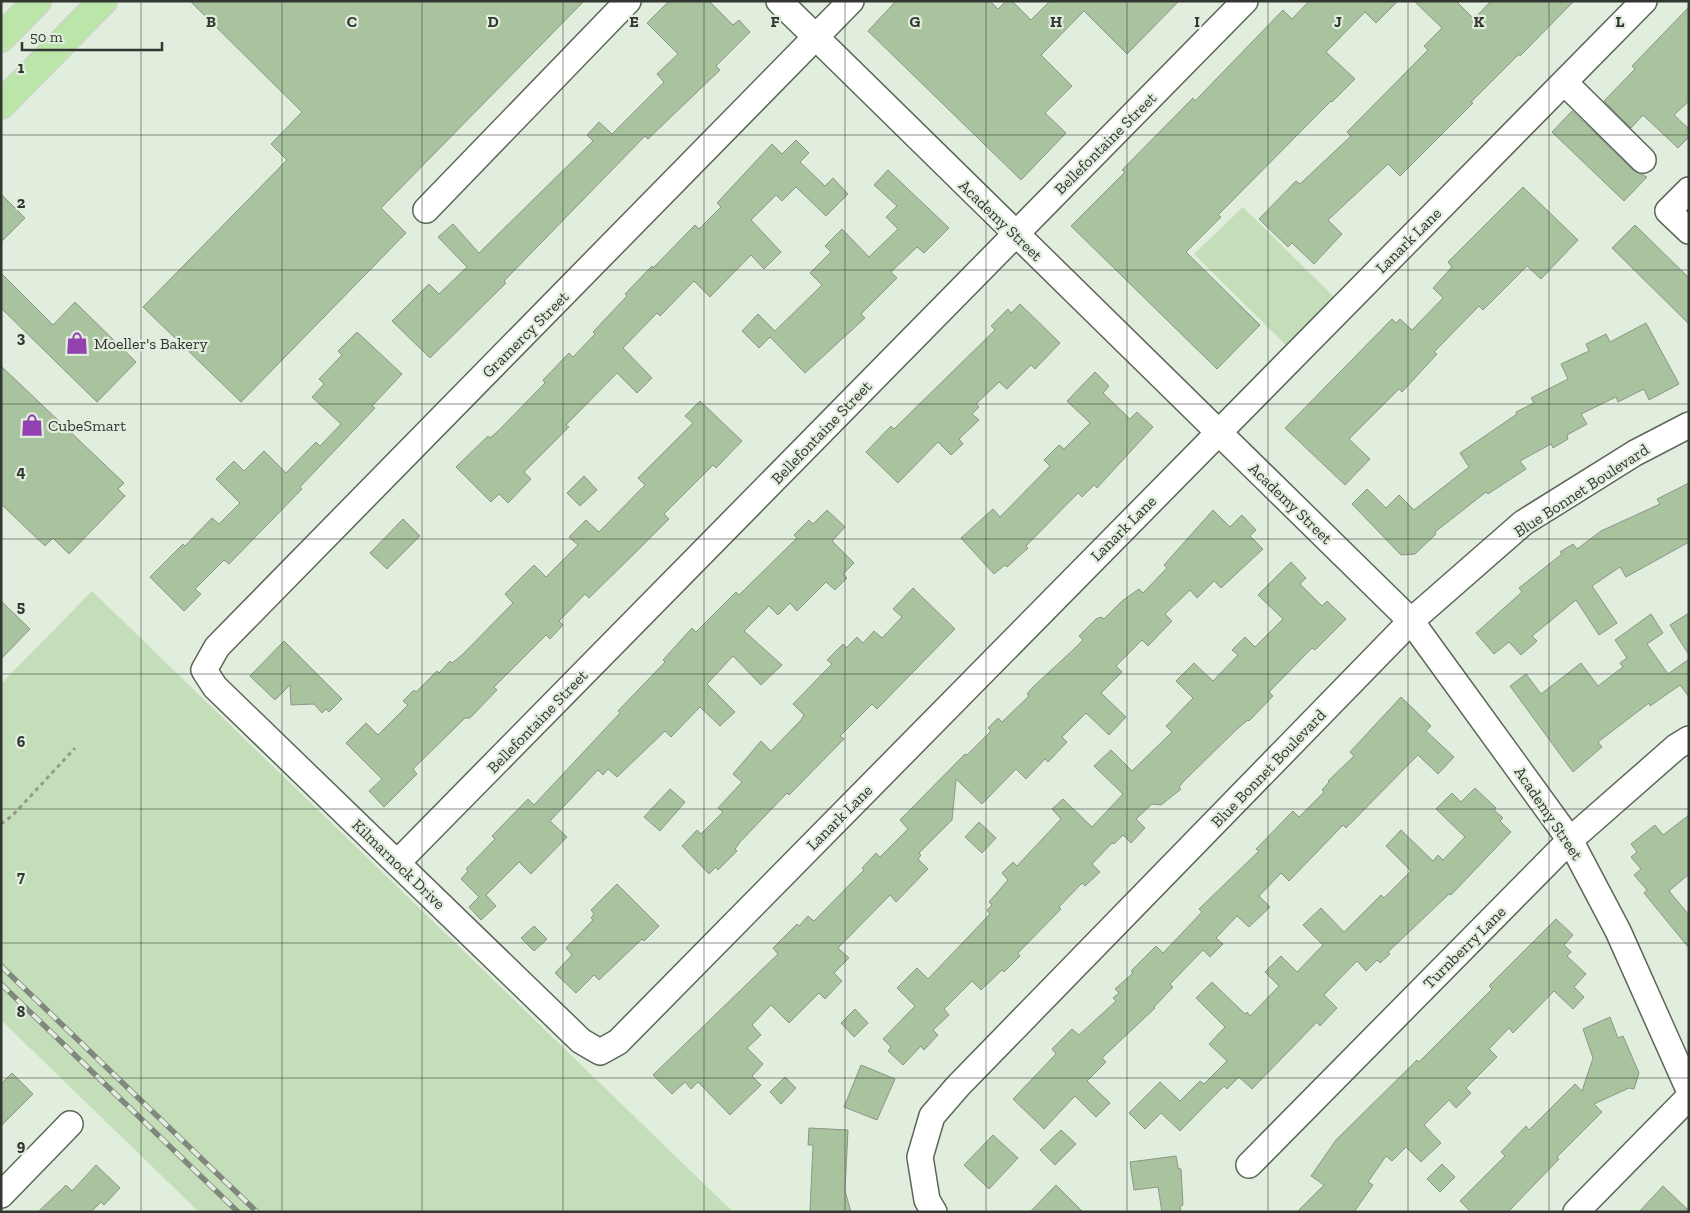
<svg xmlns="http://www.w3.org/2000/svg" width="1690" height="1213" viewBox="0 0 1690 1213" font-family="'Zilla Slab',serif">
<style>
.green{fill:#c5deba}
.building{fill:#a8c39d;stroke:#8c9688}
.lines{fill:none;stroke-linecap:round;stroke-linejoin:round}
.minor-casing{stroke:#5d6759;stroke-width:28}
.major-casing{stroke:#cecfce;stroke-width:30}
.path{stroke:#939b90;stroke-width:3;stroke-dasharray:4 4;stroke-linecap:butt}
.minor{stroke:#fff;stroke-width:25}
.major{stroke:#bce6a9;stroke-width:28}
.rail-casing{stroke:#80877d;stroke-width:5.5}
.rail{stroke:#e1eddd;stroke-width:4;stroke-dasharray:11;stroke-linecap:butt}
.grid{fill:none;stroke:#333731;stroke-width:1;stroke-opacity:0.55}
.labels{text-anchor:middle;stroke-width:4.5;stroke-linejoin:round;paint-order:stroke}
.street-label{font-size:16px;fill:#333731;stroke:#e1eddd}
.poi-label{font-size:16px;fill:#333731;stroke:#e1eddd;text-anchor:start}
.grid-label{font-size:16px;text-anchor:middle;font-weight:bold;fill:#333731;stroke:#e1eddd;stroke-width:4.5;stroke-linejoin:round;paint-order:stroke}
</style>
<rect width="100%" height="100%" fill="#e1eddd"/>
<path class="green" d="M1243,207l91,90 -48,48 -92,-91z
M92,591l641,621h-534l-198,-192v-336z"/>
<path class="building" d="M190,1h394l-203,207 25,25 -165,169 -98,-95 144,-147 -16,-16 31,-32z
M669,1h40l24,24 6,-5 11,12 -34,34 4,4 -72,69 -3,-3 -141,145 2,2 -76,75 -38,-37 37,-37 10,10 28,-27 -29,-30 15,-13 26,29 114,-112 -6,-6 12,-13 13,12 52,-52 -7,-8 21,-20 -31,-31z
M896,1h94l8,8 8,-8h6l19,19 19,-19h129l-52,53 -43,-43 -43,44 31,31 -27,27 21,20 -45,47 -153,-149z
M1309,1h89l-22,22 -11,-11 -39,40 29,27 -23,23 -1,-1 -113,114 3,2 -35,35 74,73 -43,44 -146,-143 54,-54 -3,-2 71,-72 2,3 88,-91 9,9z
M1414,1h42l18,18 17,-18h83l-54,55 -1,-2 -48,48 2,1 -73,73 -12,-12 -60,56 14,14 -28,30 -22,-21 -4,4 -29,-28 37,-38 4,3 51,-48 -4,-4 81,-82 -4,-4 18,-18z
M1689,7v94l-15,14 15,14v8l-11,11 -35,-33 -12,13 -27,-27 31,-32 -3,-3z
M1572,111l61,59 14,7 -23,24 -72,-69z
M796,140l13,13 -9,9 25,24 8,-8 15,16 -22,22 -30,-29 -14,14 -6,-6 -25,25 30,32 -17,17 -13,-14 -41,42 -16,-16 -34,35 -3,-3 -34,35 29,30 -15,15 -20,-20 -51,52 3,2 -45,45 7,7 -23,24 -9,-9 -8,8 -35,-35 32,-31 2,2 7,-6 48,-49 -2,-3 26,-27 4,4 22,-23 -2,-2 34,-36 -2,-2 27,-28 1,2 42,-43 4,4 22,-22 -4,-4 55,-59 10,10z
M888,170l61,58 -25,25 -7,-6 -26,25 6,6 -36,36 4,4 -60,55 -35,-36 -11,11 -17,-17 16,-17 17,17 47,-46 -12,-12 21,-21 -6,-6 17,-17 27,28 29,-28 -12,-12 11,-11 -23,-21z
M1523,187l55,53 -37,39 -14,-13 -44,44 -4,-4 -45,46 3,2 -35,38 -3,-3 -50,50 21,20 -25,26 -60,-57 107,-109 4,4 4,-4 12,11 31,-32 -10,-10 19,-21 -4,-5z
M1,194l24,24 -24,24z
M1635,225l54,53v46l-77,-76z
M1,273l52,52 22,-23 61,60 -39,40 -96,-94z
M1020,304l40,39 -25,26 -4,-4 -24,24 -8,-7 -23,22 3,3 -7,7 7,6 -20,19 4,5 -12,11 -13,-13 -40,41 -32,-31 25,-26 3,3 101,-99 -4,-4 17,-17 3,4z
M1646,323l33,61 -30,16 -5,-11 -26,13 -2,-5 -35,17 6,10 -20,11 1,4 -15,9 -2,-4 -31,17 6,8 -38,25 -2,-2 -51,40 1,2 -21,20 -14,1 -49,-51 15,-15 19,19 13,-13 15,15 55,-43 -9,-14 57,-39 -1,-2 18,-9 -3,-5 37,-19 -7,-15 28,-13 -3,-7 20,-10 4,8z
M357,332l45,42 -30,32 3,2 -75,79 2,2 -73,75 -5,-4 -29,29 6,5 -17,17 -34,-34 33,-33 2,2 27,-28 7,6 21,-21 -24,-24 18,-18 10,10 20,-20 22,22 30,-31 4,4 21,-22 -29,-27 12,-13 -5,-5 23,-24 -4,-4z
M1,366l123,117 -6,6 7,7 -56,58 -16,-16 -8,8 -44,-42z
M1095,372l14,14 -6,7 27,26 7,-7 16,15 -56,61 -3,-3 -12,12 -4,-4 -52,53 2,2 -21,19 -2,-2 -11,9 -33,-36 32,-29 7,8 50,-51 -6,-6 15,-15 5,4 26,-26 -23,-22z
M700,401l42,40 -26,27 -3,-3 -49,49 5,5 -31,31 -49,48 -4,-4 -26,27 4,4 -13,14 -4,-4 -52,52 3,3 -27,28h-5l-52,51 4,5 -33,33 -15,-16 13,-12 -36,-36 20,-20 12,12 30,-30 -5,-4 11,-11 2,2 21,-21 2,2 11,-12 2,2 10,-8 51,-52 -8,-9 29,-29 12,12 32,-32 -9,-8 17,-17 13,12 46,-47 -7,-7 55,-55 -8,-7z
M584,476l13,14 -17,16 -13,-13z
M1689,483v59l-63,35 -6,-10 -28,19 25,37 -18,12 -23,-35 -44,36 5,5 -16,14 -12,-13 -15,12 -18,-21 46,-41 -3,-4 43,-34 -2,-2 13,-8 4,5 24,-18 59,-27 -3,-5z
M827,510l18,17 -13,14 22,22 -11,11 4,4 -12,12 -9,-8 -29,29 -7,-8 -12,12 -9,-9 -25,25 38,34 -21,20 -28,-29 -26,28 28,28 -15,14 -20,-19 -29,30 -6,-6 -48,46 -9,-8 -5,6 -5,-5 -48,51 17,16 -36,37 -12,-12 -33,33 10,11 -15,14 -12,-13 10,-10 -18,-18 7,-8 -2,-2 29,-30 -3,-3 36,-37 6,6 86,-92 -2,-2 47,-49 -2,-2 29,-32 4,4 40,-40 3,3 58,-57 -3,-3 15,-15 4,4z
M1213,510l17,17 12,-12 14,15 -6,6 13,13 -42,39 -7,-7 -17,17 -7,-8 -25,24 7,7 -24,25 -6,-6 -26,26 6,6 -21,21 25,24 -17,18 -23,-22 -24,24 5,5 -19,20 -3,-3 -19,20 -10,-10 -34,35 -26,-25 -4,41 -33,33 2,2 -3,4 10,10 -32,33 -6,-7 -52,53 11,10 -15,15 8,8 -17,18 -6,-6 -30,30 -18,-18 -19,20 9,10 -14,13 16,16 -11,12 9,9 -31,30 -32,-33 -7,7 -6,-7 -13,12 -19,-19 125,-121 -5,-6 24,-24 2,2 9,-10 6,5 50,-51 -2,-2 14,-15 4,4 28,-28 -8,-9 65,-66 2,1 24,-24 -3,-3 10,-10 4,4 27,-26 -2,-2 7,-8 39,-36 10,-10 -4,-4 17,-17 5,-2 3,2 18,-18 17,-12 4,4 24,-25 -3,-3z
M403,519l17,17 -33,33 -17,-16z
M1291,562l15,16 -6,6 22,22 5,-5 19,18 -31,31 -3,-2 -43,44 4,4 -24,25 -1,-1 -12,10 -52,51 -5,6 2,2 -20,16 -9,-1 -16,15 9,9 -14,15 -8,-8 -9,9 -2,-1 -20,21 8,8 -15,14 -3,-3 -23,24 2,2 -43,44 2,3 -16,16 -2,-2 -21,20 -9,-9 -28,28 5,6 -16,15 5,5 -14,15 -3,-4 -18,19 -15,-14 3,-4 -8,-8 32,-33 -18,-18 20,-20 11,11 62,-65 -3,-4 5,-5 -3,-3 19,-22 -6,-7 11,-11 4,4 44,-47 -9,-10 11,-10 29,28 31,-33 -29,-28 17,-16 21,21 40,-39 -6,-6 27,-28 -17,-17 18,-18 19,18 25,-26 -6,-5 13,-13 10,10 28,-28 -25,-24z
M913,588l42,41 -78,80 -5,-5 -32,32 4,3 -55,56 -2,-2 -47,49 -5,7 2,2 -19,19 -2,-3 -7,7 -27,-28 15,-16 4,4 22,-22 -5,-4 24,-26 -9,-8 28,-33 10,10 30,-31 3,-5 -11,-11 39,-40 -5,-4 16,-16 3,4 11,-11 6,6 11,-12 8,7 20,-21 -9,-8z
M1,601l29,28 -29,30z
M1689,613v42l-19,-30z
M1651,614l12,19 -16,11 21,30 21,-15v38l-9,-12 -30,21 -1,-3 -51,39 4,5 -29,25 -63,-86 16,-12 15,20 40,-31 17,23 25,-19 -3,-4 7,-5 -12,-18z
M284,641l58,58 -13,13 -3,-3 -4,4 -8,-9 -23,1 -1,-20 -15,15 -25,-24z
M1401,697l30,29 -5,5 28,26 -16,17 -20,-19 -72,73 -3,-3 -54,56 -8,-8 -22,23 11,11 -21,20 -12,-11 -21,22 7,6 -13,13 -7,-7 -33,34 3,3 -19,20 1,1 -53,50 4,4 -19,19 23,22 -14,14 -21,-21 -31,33 -31,-30 43,-45 -4,-5 20,-20 7,6 37,-34 -3,-3 6,-5 -4,-4 18,-16 -2,-2 25,-25 7,7 39,-41 -3,-3 60,-58 -3,-2 37,-38 6,6 25,-25 -2,-2 7,-8 -1,-1 26,-25 -4,-4z
M1475,788l21,20 -2,2 9,8 -3,3 11,11 -60,63 -2,-1 -61,58 2,2 -10,9 -3,-3 -11,11 -9,-10 -33,34 13,13 -17,18 -3,-4 -65,67 -13,-12 -12,12 -3,-3 -44,45 -19,-18 -16,16 -16,-16 31,-31 20,19 20,-20 4,3 23,-23 -18,-17 16,-17 -29,-29 16,-16 33,32 2,-2 3,4 29,-30 -14,-14 16,-16 16,16 26,-27 -20,-20 18,-17 23,24 37,-37 3,3 27,-27 -25,-25 15,-16 32,31 5,-6 5,5 22,-23 -29,-28 16,-16 9,9z
M670,789l15,13 -25,29 -16,-14z
M1689,815v59l-20,17 20,24v33l-45,-55 3,-3 -13,-15 7,-6 -10,-12 6,-5 -6,-8 24,-19 8,10z
M979,822l17,16 -14,15 -17,-16z
M617,884l42,42 -15,15 -2,-2 -43,41 -5,-5 -18,18 -21,-20 17,-18 -6,-7 27,-28 -2,-2 3,-4 -3,-4z
M1556,919l17,16 -9,10 7,7 -4,4 19,18 -12,13 10,10 -11,12 -19,-18 -41,42 -4,-5 -20,21 8,8 -31,31 5,5 -15,15 -7,-8 -25,25 17,18 -20,19 -15,-15 -14,14 -6,-5 -18,26 5,3 -19,27h-57l27,-27 -13,-9 25,-36 81,-80 2,2 73,-73 -3,-3z
M534,926l13,13 -13,12 -13,-13z
M855,1009l13,14 -14,14 -13,-14z
M1610,1017l8,21 5,-2 16,37 -5,16 -5,-1 -35,16 8,8 -45,45 2,2 -51,53h-37l-11,-11 45,-45 -4,-4 25,-26 3,4 46,-46 7,7 11,-33 -10,-29z
M861,1065l34,14 -18,41 -33,-13z
M12,1073l21,21 -32,32v-42z
M785,1077l11,11 -15,16 -11,-12z
M809,1128l39,2 -3,61 6,21h-41l3,-67h-5z
M1061,1130l15,14 -21,21 -15,-15z
M993,1135l25,23 -29,31 -25,-24z
M1176,1156l2,12 3,1 2,36 -3,1 1,6h-19l-4,-25 -24,3 -4,-28z
M1442,1164l13,13 -15,15 -13,-13z
M96,1165l24,23 -16,17 -3,-3 -10,10h-53l28,-27 6,6z
M1056,1185l27,27h-53z
M1663,1186l26,25v1h-50z"/>
<g class="lines">
<defs>
<path id="minor" d="M779,1l632,620 159,219 48,91 71,159
M851,1l-634,646 -13,23 11,17 366,354 19,11 18,-10 1026,-1041
M1564,82l79,78
M1689,190l-21,21 21,20
M426,210l202,-209
M397,863l848,-862
M1249,1165l321,-325 106,-93 13,-8
M1,1195l69,-71
M934,1212l-7,-12 -7,-43 12,-41 26,-30 453,-465 112,-98 112,-70 54,-28
M1576,1212l113,-115"/>
<path id="major" d="M1,38l36,-37
M1,105l102,-104"/>
</defs>
<use href="#minor" class="minor-casing"/>
<use href="#major" class="major-casing"/>
<path class="path" d="M1,824l12,-9 62,-67"/>
<use href="#minor" class="minor"/>
<use href="#major" class="major"/>
<defs>
<path id="rail" d="M1,966l256,246
M1,984l237,228"/>
</defs>
<use href="#rail" class="rail-casing"/>
<use href="#rail" class="rail"/>
</g>
<path class="grid" d="M141,1v1211M282,1v1211M422,1v1211M563,1v1211M704,1v1211M845,1v1211M986,1v1211M1127,1v1211M1268,1v1211M1408,1v1211M1549,1v1211M1,135h1688M1,270h1688M1,404h1688M1,539h1688M1,674h1688M1,809h1688M1,943h1688M1,1078h1688"/>
<defs>
<symbol id="shop-bare" viewBox="-9 -9 18 18"><path d="M-5-2.5h2.3a2.7 3.5 0 0 1 5.4 0H5L5.5 6h-11ZM-1.5-2.5h3a1.5 2.3 0 0 0-3 0Z" fill="#9441b0" stroke="#e1eddd" stroke-width="2.5" paint-order="stroke"/></symbol>
</defs>
<g fill-rule="evenodd">
<use href="#shop-bare" x="61" y="327" width="32" height="32"/>
<use href="#shop-bare" x="16" y="409" width="32" height="32"/>
</g>
<g class="labels">
<g class="street-label">
<text transform="translate(1105 143) rotate(-45)" y="6">Bellefontaine Street</text>
<text transform="translate(1001 220) rotate(44)" y="6">Academy Street</text>
<text transform="translate(1408 240) rotate(-45)" y="6">Lanark Lane</text>
<text transform="translate(525 334) rotate(-45)" y="6">Gramercy Street</text>
<text transform="translate(821 432) rotate(-46)" y="6">Bellefontaine Street</text>
<text transform="translate(1581 490) rotate(-33)" y="6">Blue Bonnet Boulevard</text>
<text transform="translate(1291 503) rotate(44)" y="6">Academy Street</text>
<text transform="translate(1123 528) rotate(-45)" y="6">Lanark Lane</text>
<text transform="translate(537 721) rotate(-46)" y="6">Bellefontaine Street</text>
<text transform="translate(1268 768) rotate(-46)" y="6">Blue Bonnet Boulevard</text>
<text transform="translate(1549 813) rotate(56)" y="6">Academy Street</text>
<text transform="translate(839 817) rotate(-45)" y="6">Lanark Lane</text>
<text transform="translate(399 864) rotate(44)" y="6">Kilmarnock Drive</text>
<text transform="translate(1464 947) rotate(-45)" y="6">Turnberry Lane</text>
</g>
<g class="poi-label">
<text x="94" y="349">Moeller's Bakery</text>
<text x="48" y="431">CubeSmart</text>
</g>
</g>
<g class="grid-label">
<text x="211" y="27">B</text>
<text x="352" y="27">C</text>
<text x="493" y="27">D</text>
<text x="634" y="27">E</text>
<text x="775" y="27">F</text>
<text x="915" y="27">G</text>
<text x="1056" y="27">H</text>
<text x="1197" y="27">I</text>
<text x="1338" y="27">J</text>
<text x="1479" y="27">K</text>
<text x="1620" y="27">L</text>
<text x="21" y="73">1</text>
<text x="21" y="208">2</text>
<text x="21" y="343">3</text>
<text x="21" y="477">4</text>
<text x="21" y="612">5</text>
<text x="21" y="747">6</text>
<text x="21" y="882">7</text>
<text x="21" y="1017">8</text>
<text x="21" y="1151">9</text>
</g>
<rect width="1690" height="1213" fill="none" stroke="#333731" stroke-width="5"/>
<path d="M22 42v8h140v-8" fill="none" stroke="#333731" stroke-width="2.5"/>
<text x="30" y="42" font-size="15" fill="#333731" stroke="#e1eddd" stroke-width="4" paint-order="stroke">50 m</text>
</svg>
